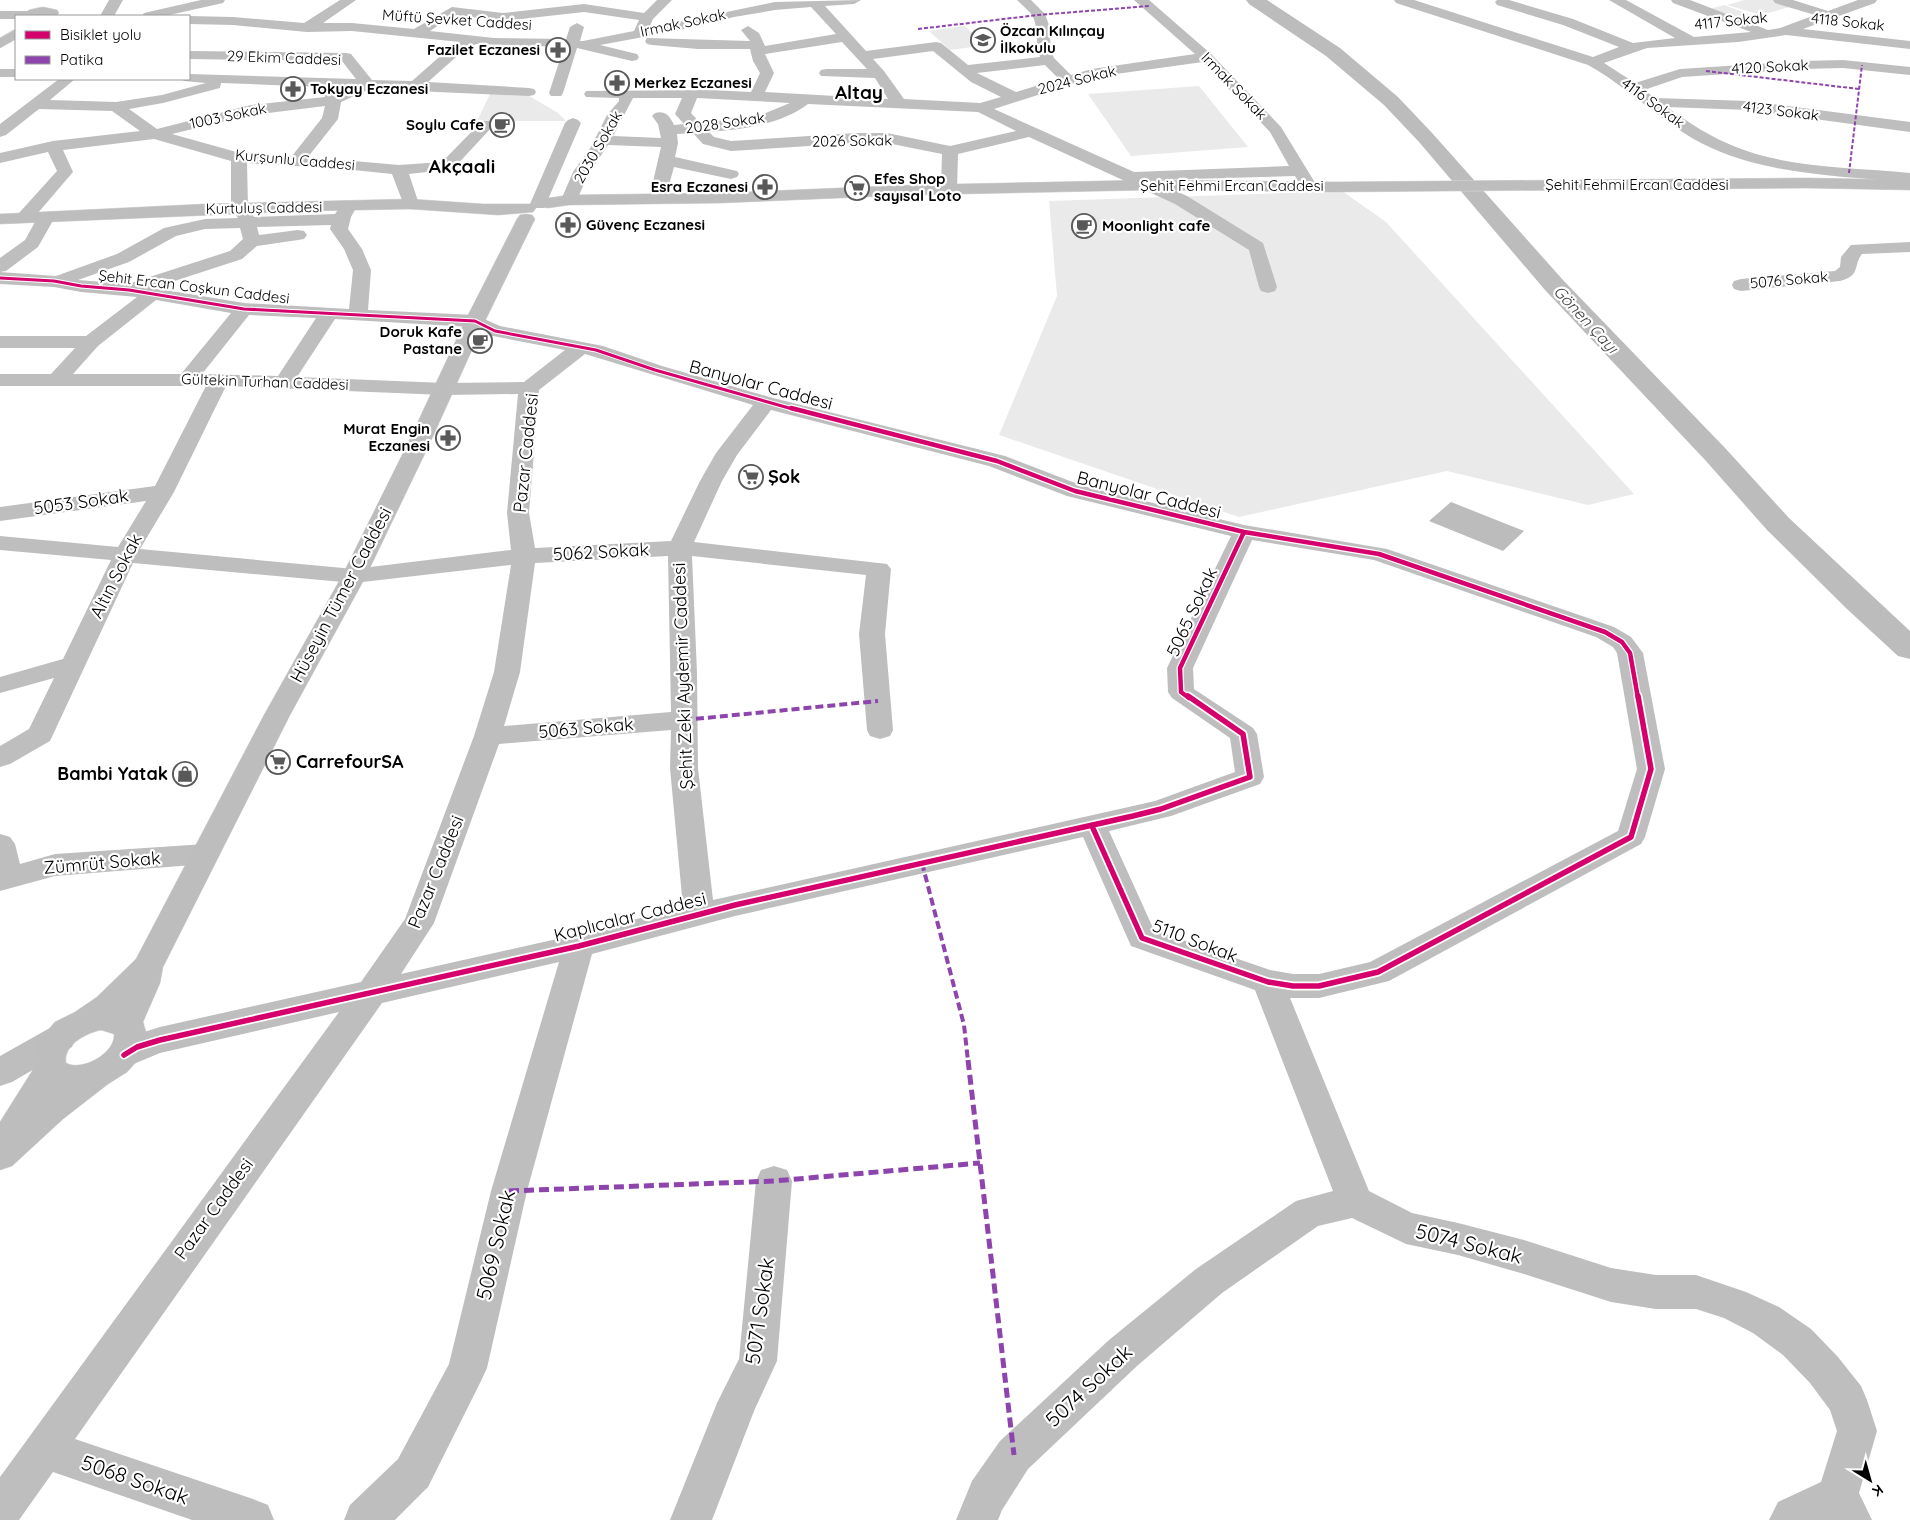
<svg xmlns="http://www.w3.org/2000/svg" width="1910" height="1520" viewBox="0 0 1910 1520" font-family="Quicksand,sans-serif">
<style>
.green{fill:#eaeaea}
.water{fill:#bcbcbc}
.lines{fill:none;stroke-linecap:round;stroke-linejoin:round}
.river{fill:#bcbcbc;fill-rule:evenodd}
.major-casing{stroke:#dbdbdb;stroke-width:1}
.minor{fill:#bebebe;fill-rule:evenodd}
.major{fill:#bdbdbd;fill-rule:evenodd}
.quiet-far2{stroke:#8e44ad;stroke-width:2;stroke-dasharray:4 2;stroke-linecap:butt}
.quiet-far1{stroke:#8e44ad;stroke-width:4;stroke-dasharray:8 4;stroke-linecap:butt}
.quiet{stroke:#8e44ad;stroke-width:5;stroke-dasharray:10 5;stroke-linecap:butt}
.cycleway-far2-casing{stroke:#fff;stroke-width:5}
.cycleway-far1-casing{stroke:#fff;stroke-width:7}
.cycleway-casing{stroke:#fff;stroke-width:9}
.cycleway-far2{stroke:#d6006c;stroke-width:3}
.cycleway-far1{stroke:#d6006c;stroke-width:4.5}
.cycleway{stroke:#d6006c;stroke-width:5.5}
.labels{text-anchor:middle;stroke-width:4.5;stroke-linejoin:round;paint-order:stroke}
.far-street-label{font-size:15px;fill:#000;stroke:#fff}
.far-poi-label{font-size:15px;font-weight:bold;fill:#000;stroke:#fff;text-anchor:start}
.far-water-label{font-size:16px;font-style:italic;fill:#404040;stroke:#fff}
.street-label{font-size:18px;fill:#000;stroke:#fff}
.poi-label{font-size:18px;font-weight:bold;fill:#000;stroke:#fff;text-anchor:start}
.far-district-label{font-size:19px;font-weight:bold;fill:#000;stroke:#fff}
.near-street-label{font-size:21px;fill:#000;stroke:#fff}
</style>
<rect width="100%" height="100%" fill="#fff"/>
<path class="green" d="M1744,0h30l19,6 -32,9 -34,-10z
M1724,5l30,11 -15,3 -30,-10z
M964,26l23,19 -37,5 -21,-19z
M1199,86l49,61 -117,9 -43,-62z
M491,92l35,2 32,19 8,8h-89z
M1342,191l44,31 248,272 -46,11 -141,-34 -208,46 -240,-82 58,-139 -8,-95z"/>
<path class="water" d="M1451,502l73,29 -21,20 -74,-30z"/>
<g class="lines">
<path class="river" d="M1246,0h21l73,48 58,49 35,37 130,146 163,169 63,69 121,113v28l-12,-3 -51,-47 -80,-79 -61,-69 -161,-171 -126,-148 -35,-37 -58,-49 -77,-52z"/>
<defs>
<path id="major" d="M43,7l14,3 2,3 -3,3h-34l7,-6z
M16,29v10l-16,9v-10z
M1807,178l103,2v10l-103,-2 -474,4 -183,-2 -238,5 -192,8 -151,2 -21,3 -6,-1 -2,-4 2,-4 27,-4 151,-2 192,-8 238,-5 183,2z
M410,199l73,5h50l3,4 -3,4 -35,3 -88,-6 -103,2 -307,13v-10l205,-10z
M526,214l6,1 3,4 -50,102 -56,124 -63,131 -76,139 -127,252 -3,16 -17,39 5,17 -10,21 -11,12 -19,12 -45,35 -51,47 -12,4v-48l34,-54 -1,-13 7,-16 15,-17 20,-10 22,-15 39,-38 128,-244 78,-139 65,-131 58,-124 52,-102 3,-4zM101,1030l13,4c2,19 -32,38 -48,29 -3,-18 20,-30 35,-33z"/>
</defs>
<use href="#major" class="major-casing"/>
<path class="minor" d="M109,0h14l-9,16h-14z
M201,0h24l-2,3 -58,13h-23l2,-3z
M340,0h16l-33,23h29l62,6 38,-22 51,6 81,-9 60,9 13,-13h15l-19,19 -4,9 126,-26 86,-2 -7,4 -29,2 41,45 70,-9 5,1 27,22 72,-8c-5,-13 -1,-30 -8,-42 -4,-5 -10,-10 -15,-15h14l14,14 4,11 2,25 3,8 17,17 21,-6 103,-15 -61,-54h15l62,54 70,73 36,59 -2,4h-12l-8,-14 -142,4 34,16 76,47 14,44 -2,4 -7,2 -7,-2 -2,-4 -10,-37 -74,-46 -146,-67 -71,17 -1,35 -2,4h-12l-2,-4 1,-35 -55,-11h-31l-125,8 -28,-7 -10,-11 -16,1 1,9 -3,14 62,14 2,3 -2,3 -6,2 -57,-12 -9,32 -2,4h-12l-2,-4 12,-52 -53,-2 -19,28 -14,31h-12l-2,-4 12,-28 18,-25 16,-32 12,-14v-3l-33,-1 -2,-3 2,-3 125,-1 40,2 9,-19 -7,-12 -3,-12h-52l-46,-4 -5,-1 -2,-3 2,-3 103,3 -9,-11 7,-4 11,7 6,13 71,-12 -25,-27 -36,3 -41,7 -58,14 -76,14 37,9 2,3 -2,3 -5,1 -55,-13 -14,45 -2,3h-10l-2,-3 15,-46 -88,-3 -20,13 -28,25 101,6 5,1 2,3 -2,3 -5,1 -159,-7 -29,13 -3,17 -30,38 91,8 43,-3 40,-41h10l3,3 -3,3 -39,42 -44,5 10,30 -2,4h-12l-13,-34 -48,-5 -97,-6 1,44 6,10 81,-3 8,-12h12l2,4 -6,11 -3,12 14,20 9,21 -3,40 107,5 25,11 103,20 59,20 111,32 232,58 78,30 161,39 143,24 227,78 17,10 12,16 22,116 -20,68 -4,7 -252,137 -70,17h-29l79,193 43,22 46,10 66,17 87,28 45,7h40l50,17 33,15 32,22 27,28 23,29 6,14 10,31 -18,62 13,27h-103l9,-18 43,-20 16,-51 -7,-21 -20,-27 -27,-28 -30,-22 -29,-15 -28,-9h-40l-45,-7 -87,-28 -66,-19 -52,-11 -54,-26 -34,8 -96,67 -85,73 -109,103 -26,41 -4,10h-42l16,-39 28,-40 109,-101 87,-71 100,-68 37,-10 -78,-201 -124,-44 -48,-109 -348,79 -143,38 -65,237 -40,177 -6,13 -53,106 -33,33h-51l6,-15 48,-46 51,-95 42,-173 68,-229 -177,41 -307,436 178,60 15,6 6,15h-82l-139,-48 -34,48h-19v-43l339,-465 -179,41 -36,15 -12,-4 -5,-9 5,-9 13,-8 35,-11 201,-45 44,-63 69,-183 20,-64 17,-107 -157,18 -221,-20 -83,178 -40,23 -10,3v-21l29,-17 25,-51 -54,15v-16l63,-18 48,-99 -111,-10v-14l118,11 28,-46 -146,20v-14l155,-21 51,-100h-206v-12h51l24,-26h-75v-12h86l51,-39 -56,-5 -27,-5 -54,-3v-12l56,4 61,-22 47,-26 41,-9 33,-1 -7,-10v-47l-77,-22 -91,11 10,22 -42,49 -6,1 -6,-1 -3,-4 3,-4 38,-42 -9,-19 -48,11v-10l53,-12 87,-10 -28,-20 -73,-2 -33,26 -6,2v-13l59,-45h16l-25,21 66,2 46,-7 44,-12 -22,-2 -2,-2h7v-5l167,5 -14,-18 -153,-2v-8l157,2 5,1 21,26 40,1 34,-30 14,-9 -108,-11 -45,1 -74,-7 -44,-1v-8l44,1 71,6zM584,12l55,8 -5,11 -51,10h-3l4,-14 -7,-4 -7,4 -4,12 -72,-1 -64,-7 24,-16 49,6zM842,42l25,27h-41l-5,1 -2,3 2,3 54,2 13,21 -123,-7 9,-19 -9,-19zM933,51l38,31 30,15 -21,6 -76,-4 -20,-28 -11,-12zM1203,62l67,70 19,34 -155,6 -140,-63 100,-32zM1045,65l14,14 -43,13 -39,-19zM221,83l102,4 2,10 -74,8 -94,24 -28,-20 34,-6 57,-15zM337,87l11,1 -9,4zM633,98h49l-7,16 9,10 -10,1c-4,-9 -9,-15 -19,-12l-3,3 6,8 3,14 -48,-2zM697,98l93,5 -32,13 -58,7 -9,-10zM808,104l170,8 38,19 -66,15 -63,-13h-31l-125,8 -17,-4 -5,-5c34,-3 71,-7 99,-28zM325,106l-3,12 -30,38 -52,-3 -68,-19 79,-19zM331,225l-1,4 14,20 9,21 -4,39 -105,-6 -91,-15 89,-29 15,-13 41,-6 6,-1 3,-4 -3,-4 -6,-1 -39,5 -2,-8zM240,228l3,11 -13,12 -102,33 -50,-4 51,-18 47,-26 29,-7zM156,300l75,13 -50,61h-108l25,-28zM249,315l67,3 -38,58 -76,-2zM335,319l136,8 17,8 77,15 -41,32 -79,1 -148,-6zM585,354l168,51 -37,48 -16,28 -29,60 -136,7 -6,-35 10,-123zM226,386l219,9 73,-1 -11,119 4,37 -157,19 -214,-20 34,-57zM771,410l218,56 78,30 164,40 -64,132 1,24 4,6 58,40 5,34 -80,29 -22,5 -420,94 -15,-132 -1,-95 -5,-117 174,19 -7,59 8,96 3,6 10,3 10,-3 3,-6 -8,-96 6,-65 -4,-5 -193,-22 28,-61 15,-26zM1252,540l122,20 222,77 17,10 4,6 20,116 -19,62 -248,131 -51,12h-26l-23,-4 -116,-40 -45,-99 62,-15 89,-32 4,-7 -7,-43 -4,-6 -59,-39 -1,-21zM668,556l3,156 -167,14 16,-54 15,-109zM671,730l-1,38 13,139 -104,27 -178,40 33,-51 65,-179z
M1394,0h20l179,57 26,-10 -56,-22 -66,-20 -2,-3 2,-2h12l64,19 60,24 42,-5 -66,-38h17l68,37 57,-5 -78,-29 -2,-3h19l78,30 12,-2 35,-13 -40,-12 -2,-3h20l35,11 30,-11h19l-2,3 -72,26 107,12v8l-124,-14 -48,7 -91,6 -43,15 31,20 45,-14 123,-8 40,-1 67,7v8l-67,-7 -40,1 -121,8 -38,13 11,8 94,3 161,21v10l-161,-22 -82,-3c22,16 45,31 69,40 55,22 117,20 174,26v10c-71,-8 -144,-7 -209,-40 -41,-22 -73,-56 -113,-78l-192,-62z
M0,11h30l7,4 -21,1v3h-16z
M0,69h16v8h-16z
M573,118l5,2 3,3 -35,81 -2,4h-12l-2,-4 35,-81 3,-3z
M46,212l6,1 3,4 -17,30 -32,24 -6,1v-14l25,-18 15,-27z
M1910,242v10l-48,2c-9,11 -1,22 -22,27l-99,10 -7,-2 -2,-4 2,-4 7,-2 94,-8 5,-4 1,-10 10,-12z
M0,834l10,3 5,7 5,20 35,-10 150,-10 10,3 5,7 -5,7 -10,3 -150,12 -55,15z
M60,1025l12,4 4,9 -4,9 -60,35 -12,4v-30l48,-27z
M774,1166l13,4 5,11 -15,180 -23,50 -42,109h-42l47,-117 22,-44 17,-178 5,-11z"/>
<use href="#major" class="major"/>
<path class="quiet-far2" d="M918,29l120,-14 111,-9
M1706,71l153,18
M1849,173l13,-108"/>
<path class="quiet-far1" d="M684,720l194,-19
M922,863l42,162 4,36"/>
<path class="quiet" d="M968,1060l46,395
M509,1191l265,-10 206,-18"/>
<defs>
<path id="cycleway-far2" d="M0,278l54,3 27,5 48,4 115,19 231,12 20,10 101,19 59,20 141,40"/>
<path id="cycleway-far1" d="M791,408l206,53 78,30 169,41 135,22 226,78 17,10 8,11 8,45
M1189,698l-8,-6 -1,-24 64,-136"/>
<path id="cycleway" d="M1092,826l50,112 126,44 25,4h26l59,-14 253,-135 20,-68 -13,-73
M124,1055l13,-8 23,-7 419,-94 156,-41 398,-89 28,-7 89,-32 -7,-43 -55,-38"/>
</defs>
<use href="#cycleway-far2" class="cycleway-far2-casing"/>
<use href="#cycleway-far1" class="cycleway-far1-casing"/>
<use href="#cycleway" class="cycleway-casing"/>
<use href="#cycleway-far2" class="cycleway-far2"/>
<use href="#cycleway-far1" class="cycleway-far1"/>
<use href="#cycleway" class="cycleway"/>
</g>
<defs>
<symbol id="school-ring" viewBox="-11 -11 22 22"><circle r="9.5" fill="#fff" stroke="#595959" stroke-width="1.5"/><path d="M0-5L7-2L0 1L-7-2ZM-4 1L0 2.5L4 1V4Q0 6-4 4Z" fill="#595959"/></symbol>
<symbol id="pharmacy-ring" viewBox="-11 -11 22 22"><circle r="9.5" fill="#fff" stroke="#595959" stroke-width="1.5"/><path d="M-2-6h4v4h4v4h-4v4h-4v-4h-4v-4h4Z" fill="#595959"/></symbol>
<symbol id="cafe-ring" viewBox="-11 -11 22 22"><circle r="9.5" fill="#fff" stroke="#595959" stroke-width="1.5"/><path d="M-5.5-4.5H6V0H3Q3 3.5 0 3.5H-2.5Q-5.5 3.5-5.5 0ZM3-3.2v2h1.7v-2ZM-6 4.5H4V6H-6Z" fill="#595959"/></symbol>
<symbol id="supermarket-ring" viewBox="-11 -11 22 22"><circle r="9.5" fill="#fff" stroke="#595959" stroke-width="1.5"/><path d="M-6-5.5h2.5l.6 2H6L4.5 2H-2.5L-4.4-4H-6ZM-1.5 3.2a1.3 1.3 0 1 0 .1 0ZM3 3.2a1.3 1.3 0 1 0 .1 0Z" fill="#595959"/></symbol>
<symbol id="shop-ring" viewBox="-11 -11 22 22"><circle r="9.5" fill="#fff" stroke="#595959" stroke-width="1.5"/><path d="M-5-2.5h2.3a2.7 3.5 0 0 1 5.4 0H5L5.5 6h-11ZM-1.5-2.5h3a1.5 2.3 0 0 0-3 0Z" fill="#595959"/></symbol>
</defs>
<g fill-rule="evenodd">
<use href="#school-ring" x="969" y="26" width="28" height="28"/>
<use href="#pharmacy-ring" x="544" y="36" width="28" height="28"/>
<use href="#pharmacy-ring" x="603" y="69" width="28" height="28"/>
<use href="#pharmacy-ring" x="279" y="75" width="28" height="28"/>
<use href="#cafe-ring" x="488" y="111" width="28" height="28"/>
<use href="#pharmacy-ring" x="751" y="173" width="28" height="28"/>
<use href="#supermarket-ring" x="843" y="174" width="28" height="28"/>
<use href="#pharmacy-ring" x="554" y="211" width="28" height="28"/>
<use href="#cafe-ring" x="1070" y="212" width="28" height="28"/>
<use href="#cafe-ring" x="466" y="327" width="28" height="28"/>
<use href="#pharmacy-ring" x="434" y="424" width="28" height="28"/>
<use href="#supermarket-ring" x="737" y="463" width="28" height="28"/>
<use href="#supermarket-ring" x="264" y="748" width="28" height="28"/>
<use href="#shop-ring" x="171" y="760" width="28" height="28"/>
</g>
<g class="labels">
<g class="far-street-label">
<text transform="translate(457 20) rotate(4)" y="5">Müftü Şevket Caddesi</text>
<text transform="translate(1731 21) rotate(-6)" y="5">4117 Sokak</text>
<text transform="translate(1848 22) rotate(6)" y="5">4118 Sokak</text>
<text transform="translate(683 23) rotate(-12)" y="5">Irmak Sokak</text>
<text transform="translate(284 58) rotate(2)" y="5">29 Ekim Caddesi</text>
<text transform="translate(1770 67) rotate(-3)" y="5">4120 Sokak</text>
<text transform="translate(1077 80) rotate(-14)" y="5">2024 Sokak</text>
<text transform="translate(1234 86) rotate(46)" y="5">Irmak Sokak</text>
<text transform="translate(1653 103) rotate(36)" y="5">4116 Sokak</text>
<text transform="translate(1781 111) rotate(7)" y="5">4123 Sokak</text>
<text transform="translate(228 116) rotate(-12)" y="5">1003 Sokak</text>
<text transform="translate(725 123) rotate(-8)" y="5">2028 Sokak</text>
<text transform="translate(852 141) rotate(-1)" y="5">2026 Sokak</text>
<text transform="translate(598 147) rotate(-60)" y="5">2030 Sokak</text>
<text transform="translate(295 160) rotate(5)" y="5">Kurşunlu Caddesi</text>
<text x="1637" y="190">Şehit Fehmi Ercan Caddesi</text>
<text x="1232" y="191">Şehit Fehmi Ercan Caddesi</text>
<text transform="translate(264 208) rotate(-1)" y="5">Kurtuluş Caddesi</text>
<text transform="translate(1789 280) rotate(-5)" y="5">5076 Sokak</text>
<text transform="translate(194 287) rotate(7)" y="5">Şehit Ercan Coşkun Caddesi</text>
<text transform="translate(265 382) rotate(2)" y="5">Gültekin Turhan Caddesi</text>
</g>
<g class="far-poi-label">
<text x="1000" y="36">Özcan Kılınçay<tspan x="1000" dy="17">İlkokulu</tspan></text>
<text x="540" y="55" text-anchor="end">Fazilet Eczanesi</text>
<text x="634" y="88">Merkez Eczanesi</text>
<text x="310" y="94">Tokyay Eczanesi</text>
<text x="484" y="130" text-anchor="end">Soylu Cafe</text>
<text x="874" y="184">Efes Shop<tspan x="874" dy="17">sayısal Loto</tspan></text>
<text x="748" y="192" text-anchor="end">Esra Eczanesi</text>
<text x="586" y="230">Güvenç Eczanesi</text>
<text x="1102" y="231">Moonlight cafe</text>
<text x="462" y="337" text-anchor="end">Doruk Kafe<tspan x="462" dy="17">Pastane</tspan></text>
<text x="430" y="434" text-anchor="end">Murat Engin<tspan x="430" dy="17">Eczanesi</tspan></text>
</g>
<g class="far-water-label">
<text transform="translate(1586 319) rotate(47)" y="6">Gönen Çayı</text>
</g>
<g class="street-label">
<text transform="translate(761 385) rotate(15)" y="6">Banyolar Caddesi</text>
<text transform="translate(526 453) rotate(-84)" y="6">Pazar Caddesi</text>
<text transform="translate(1149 495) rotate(14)" y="6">Banyolar Caddesi</text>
<text transform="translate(81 502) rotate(-8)" y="6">5053 Sokak</text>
<text transform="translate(601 552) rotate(-3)" y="6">5062 Sokak</text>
<text transform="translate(116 576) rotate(-63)" y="6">Altın Sokak</text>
<text transform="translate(341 595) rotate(-62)" y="6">Hüseyin Tümer Caddesi</text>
<text transform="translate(1192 612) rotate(-65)" y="6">5065 Sokak</text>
<text transform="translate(683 676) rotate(-92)" y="6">Şehit Zeki Aydemir Caddesi</text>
<text transform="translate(586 728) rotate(-5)" y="6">5063 Sokak</text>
<text transform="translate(102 863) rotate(-5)" y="6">Zümrüt Sokak</text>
<text transform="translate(436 872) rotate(-68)" y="6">Pazar Caddesi</text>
<text transform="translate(630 917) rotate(-14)" y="6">Kaplıcalar Caddesi</text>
<text transform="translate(1195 941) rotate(21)" y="6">5110 Sokak</text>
<text transform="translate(214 1209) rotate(-54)" y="6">Pazar Caddesi</text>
</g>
<g class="poi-label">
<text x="768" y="483">Şok</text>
<text x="296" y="768">CarrefourSA</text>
<text x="168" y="780" text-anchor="end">Bambi Yatak</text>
</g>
<g class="far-district-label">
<text x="859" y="99">Altay</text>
<text x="462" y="173">Akçaali</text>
</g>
<g class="near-street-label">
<text transform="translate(1469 1244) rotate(14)" y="7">5074 Sokak</text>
<text transform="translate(496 1245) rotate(-77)" y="7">5069 Sokak</text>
<text transform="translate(760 1311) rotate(-82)" y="7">5071 Sokak</text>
<text transform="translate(1089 1386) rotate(-43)" y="7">5074 Sokak</text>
<text transform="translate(135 1480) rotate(19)" y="7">5068 Sokak</text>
</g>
</g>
<rect x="15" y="15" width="175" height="65" fill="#ffffff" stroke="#999999"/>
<rect x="25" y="31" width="25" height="8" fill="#d6006c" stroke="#999999"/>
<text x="60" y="40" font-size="15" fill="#000000">Bisiklet yolu</text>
<rect x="25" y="56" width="25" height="8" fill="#8e44ad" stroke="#999999"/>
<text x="60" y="65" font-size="15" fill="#000000">Patika</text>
<g transform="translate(1870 1480) rotate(143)" stroke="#ffffff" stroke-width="4" paint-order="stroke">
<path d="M0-4L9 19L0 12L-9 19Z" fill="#000000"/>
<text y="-8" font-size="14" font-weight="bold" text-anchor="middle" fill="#000000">K</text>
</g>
</svg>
